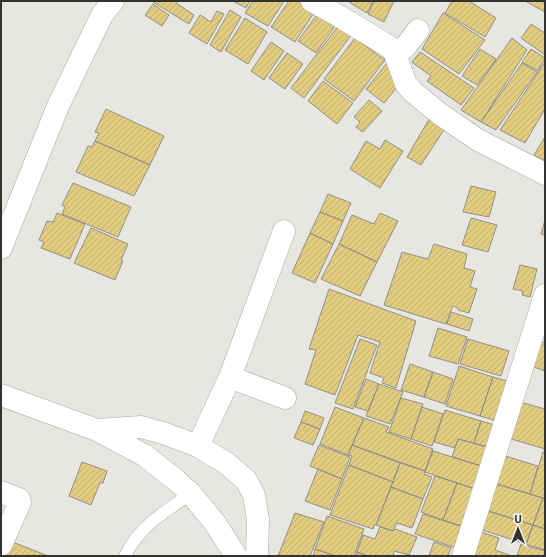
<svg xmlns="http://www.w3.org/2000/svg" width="546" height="557" viewBox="0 0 546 557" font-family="Roboto,sans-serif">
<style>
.building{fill:url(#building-hatch);stroke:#91908b}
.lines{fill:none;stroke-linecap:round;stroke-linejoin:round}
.service-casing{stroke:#aba9a4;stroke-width:13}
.minor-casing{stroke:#aba9a4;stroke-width:23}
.service{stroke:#fff;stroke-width:12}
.minor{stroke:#fff;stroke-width:22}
</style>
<defs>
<pattern id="building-hatch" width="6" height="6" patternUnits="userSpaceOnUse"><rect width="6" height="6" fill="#e1cc80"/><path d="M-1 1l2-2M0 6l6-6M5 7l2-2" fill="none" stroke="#c2b06f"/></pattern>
</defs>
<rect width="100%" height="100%" fill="#e8e6e1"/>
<path class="building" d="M154,1h23l-1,2 18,12 -5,9 -36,-22z
M233,1h17l-4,7z
M253,1h31l-16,25 -23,-13z
M289,1h11l15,10 -20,31 -24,-15z
M349,1h24l-6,12 -18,-11z
M374,1h20l-10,21 -16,-8z
M452,1h17l27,17 -11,19 -40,-24z
M525,1h20v11z
M153,4l16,11 -7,11 -17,-11z
M230,10l11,7 -20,35 -11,-7z
M217,11l7,3 -17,30 -18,-11 11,-18 11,7z
M318,13l17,13 -19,27 -18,-12z
M443,13l42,27 -26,34 -37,-25z
M245,18l22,14 -19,32 -23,-14z
M531,24l14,9v22l-24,-17z
M339,25l13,9 -48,64 -13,-10z
M355,38l30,22 -31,41 -30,-22z
M512,38l15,12 -46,72 -20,-12z
M271,42l13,9 -20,29 -13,-9z
M480,49l16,10 -19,26 -15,-9z
M531,49l14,9 -7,13 -16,-9z
M420,52l54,36 -13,17 -34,-24 4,-5 -19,-14z
M287,53l16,11 -18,25 -16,-11z
M391,58l12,22 -19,23 -18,-14z
M545,62v47l-20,34 -25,-13z
M522,63l15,9 -41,58 -15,-8z
M323,81l30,22 -16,21 -29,-23z
M369,100l13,11 -19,21 -7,-5 4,-5 -6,-5z
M106,109l58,27 -14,29 -55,-24 4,-8 -4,-1z
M431,116l18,6 -28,43 -14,-8z
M545,137v24l-11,-6z
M385,140l18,11 -23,37 -30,-19 16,-28 14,8z
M95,141l55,24 -16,31 -58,-24 12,-26 4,1z
M73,183l58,24 -13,30 -56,-23 3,-7 -3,-2z
M471,186l25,6 -7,25 -26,-5z
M328,194l23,9 -8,18 -23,-9z
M320,212l23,9 -10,23 -23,-11z
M57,213l28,11 -15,35 -29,-11 3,-6 -5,-2 8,-19 6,1z
M380,213l18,8 -21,41 -38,-18 13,-29 22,9z
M471,218l26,7 -9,27 -26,-7z
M545,220v15l-4,-1z
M91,228l37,16 -7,16 2,1 -8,19 -41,-17z
M310,233l23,11 -18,39 -23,-10z
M339,244l38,18 -17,34 -39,-17z
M434,244l33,10 -3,14 11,3 -5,16 7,2 -8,24 -11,-3v-2l-5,-2 -7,18 -62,-19 18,-53 26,7z
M520,265l17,4 -7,28 -8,-2 1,-4 -10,-2z
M329,289l87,32 -20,67 -14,-5 2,-5 -14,-5 10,-31 -22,-7 -23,60 -30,-11 11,-34 -7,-1z
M451,312l22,7 -4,12 -22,-7z
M438,328l29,9 -9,27 -29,-8z
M360,339l17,6 -24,64 -18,-6z
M468,339l41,12 -8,25 -41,-12z
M537,341l8,2v28l-17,-6z
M410,364l23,8 -9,25 -23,-7z
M459,366l34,11 -13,39 -34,-10z
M433,372l20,7 -8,25 -21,-7z
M493,377l21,6 -13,39 -21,-6z
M366,379l13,5 -11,27 -13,-4z
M379,384l24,8 -13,32 -24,-8z
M401,398l22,6 -12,35 -22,-7z
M520,402l25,7v40l-37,-11z
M335,407l29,11 -16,37 -28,-11z
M422,407l21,7 -11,32 -21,-7z
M445,410l36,11 -7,22 -16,-4 -3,9 -21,-6z
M305,411l19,7 -4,11 -19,-7z
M364,418l25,9 -3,5 47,17 -8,22 -73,-26z
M481,421l20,6 -7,22 -20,-6z
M301,422l19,7 -7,16 -19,-7z
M458,439l36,10 -6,19 -36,-11z
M319,445l31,12 -8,22 -32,-13z
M352,445l48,18 -7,19 -44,-17 3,-9 -4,-1z
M433,451l55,17 -7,23 -56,-19z
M543,452h2v47l-15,-5z
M502,455l36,11 -8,28 -37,-11z
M82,462l25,9 -4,12h-3l-9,22 -22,-9z
M400,463l25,8 -1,3 8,3 -9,22 -32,-12z
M349,465l44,17 -17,43 -1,-1 -2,5 -43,-14z
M318,469l24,10 -12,31 -25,-9z
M435,476l22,7 -14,37 -22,-8z
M457,483l24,8 -12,37 -26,-8z
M493,483l50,15 -10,27 -48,-15z
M391,487l32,12 -11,29 -15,-5 -4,8 -17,-6z
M543,498l2,1v30l-12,-4z
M485,510l48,15 -7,19 -47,-15z
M295,513l29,9 -14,34h-32z
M423,514l43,14 -7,21 -44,-15z
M327,516l37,13 -10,27h-18l-21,-7z
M533,525l12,4v21l-19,-6z
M380,527l13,4 2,-2 22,8 -8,18 -15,-4 -1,5h-25l-11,-4 6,-17 12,4z
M478,531l21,7 -4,12 17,6h-42z
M5,539l43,17h-47v-7z
M434,542l17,6 -3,8h-19z
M521,544l24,7v5h-28z
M315,549l21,7h-23z
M357,552l11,4h-12z"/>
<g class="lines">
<defs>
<path id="service" d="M125,556c14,-29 40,-45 66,-62"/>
<path id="minor" d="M312,1l27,15 54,33 13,35 7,8 27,22 38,26 67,34
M396,55l10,-9 12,-16
M1,248l57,-142 44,-91 11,-14
M230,377l55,21
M1,395l96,35 44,-3 22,6 35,13 28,17 20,17 8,15 4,25 -1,36
M97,430l47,25 33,26 14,13 24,29 21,33
M198,446l32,-69 54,-146
M1,492l18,7 1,3 -19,43
M463,556l82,-261"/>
</defs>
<use href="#service" class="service-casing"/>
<use href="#minor" class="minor-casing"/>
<use href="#service" class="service"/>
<use href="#minor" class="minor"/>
</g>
<rect width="546" height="557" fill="none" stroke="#333230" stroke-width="4"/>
<g transform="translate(518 529)" stroke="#f5f3ee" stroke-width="3" paint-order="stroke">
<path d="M0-3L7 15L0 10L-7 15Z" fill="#333230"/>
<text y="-6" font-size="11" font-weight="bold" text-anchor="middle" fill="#333230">U</text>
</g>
</svg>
